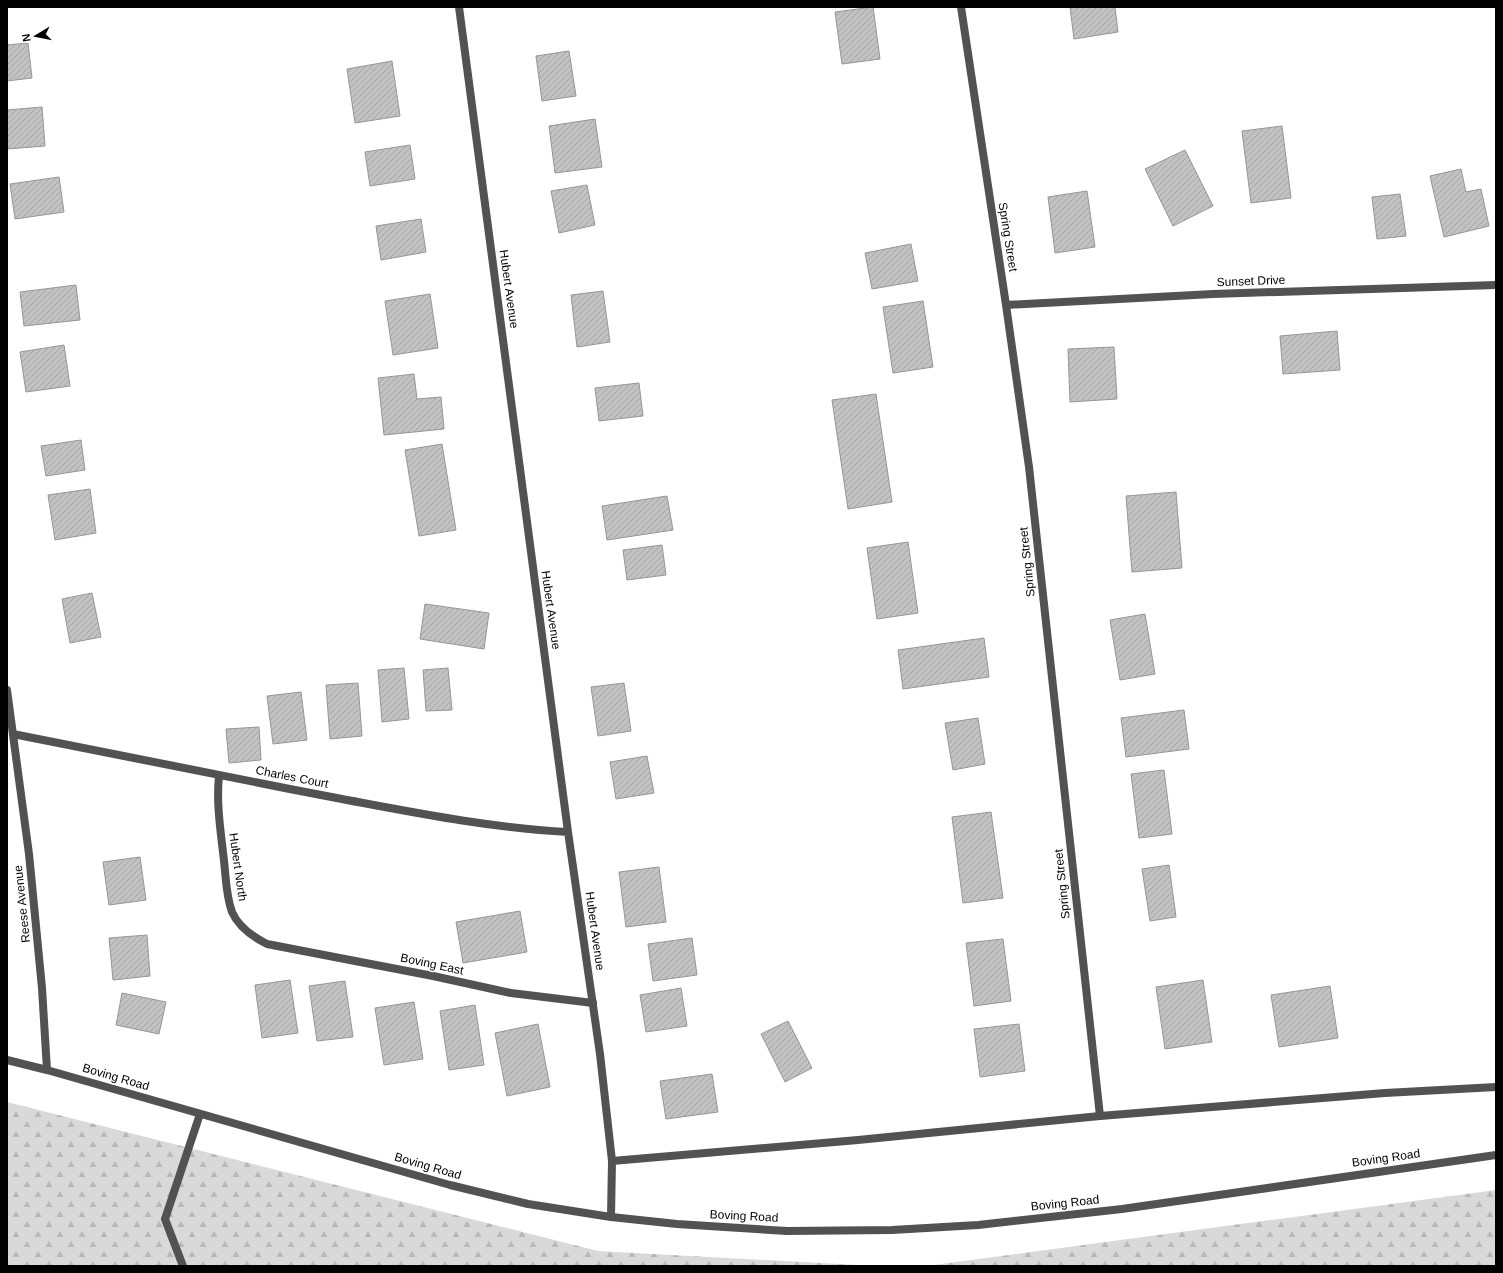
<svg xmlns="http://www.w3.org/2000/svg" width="1503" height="1273" viewBox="0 0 1503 1273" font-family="Arial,sans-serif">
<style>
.forest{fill:url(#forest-firs)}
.building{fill:url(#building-hatch);stroke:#969696}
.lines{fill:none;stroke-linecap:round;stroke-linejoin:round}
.lane{stroke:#525252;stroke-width:8}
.street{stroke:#525252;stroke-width:8}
.labels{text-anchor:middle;stroke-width:3;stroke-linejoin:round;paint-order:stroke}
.street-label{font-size:12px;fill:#000;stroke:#fff}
</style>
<defs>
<pattern id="forest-firs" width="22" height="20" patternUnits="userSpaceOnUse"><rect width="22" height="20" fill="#d9d9d9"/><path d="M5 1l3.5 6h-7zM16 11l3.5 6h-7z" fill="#b8b8b8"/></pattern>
<pattern id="building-hatch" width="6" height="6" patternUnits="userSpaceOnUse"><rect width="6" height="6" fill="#c2c2c2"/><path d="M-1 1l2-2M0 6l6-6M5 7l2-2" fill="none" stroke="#a5a5a5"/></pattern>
</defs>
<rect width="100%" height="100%" fill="#fff"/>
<path class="forest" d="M7,1102l591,149 278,15h-869z
M1496,1190v76h-570z"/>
<path class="building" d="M873,7l7,52 -38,5 -7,-52z
M1070,7h45l3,25 -44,7z
M28,43l4,35 -25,3v-36z
M569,51l7,45 -34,5 -6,-45z
M392,61l8,55 -45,7 -8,-54z
M42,107l3,39 -38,3v-39z
M595,119l7,48 -47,6 -6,-47z
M1282,126l9,72 -40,5 -9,-72z
M410,145l5,34 -45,7 -5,-34z
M1185,150l28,56 -40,20 -28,-57z
M1461,169l5,23 15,-3 8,37 -45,11 -14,-61z
M59,177l5,35 -49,7 -5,-35z
M587,185l8,40 -36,8 -8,-42z
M1087,191l8,56 -40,6 -7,-56z
M1400,194l6,42 -29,3 -5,-42z
M421,219l5,33 -45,8 -5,-34z
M911,244l7,37 -46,8 -7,-36z
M76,285l4,35 -56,6 -4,-34z
M603,291l7,51 -33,5 -6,-52z
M430,294l8,54 -45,7 -8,-54z
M923,301l10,66 -40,6 -10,-66z
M1337,331l3,39 -57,4 -3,-38z
M64,345l6,41 -44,6 -6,-40z
M1114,347l3,52 -47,3 -2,-53z
M414,374l3,25 24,-2 3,32 -60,6 -6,-57z
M639,383l4,33 -44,5 -4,-33z
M876,394l16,108 -44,7 -16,-109z
M81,440l4,30 -39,6 -5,-30z
M442,444l14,86 -37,6 -14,-86z
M90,489l6,44 -41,7 -7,-45z
M1176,492l6,76 -50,4 -6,-76z
M667,496l6,34 -66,10 -5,-34z
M908,542l10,71 -41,6 -10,-71z
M662,545l4,30 -39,5 -4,-30z
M92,593l9,44 -31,6 -8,-44z
M425,604l64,9 -5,36 -64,-10z
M1145,614l10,60 -35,6 -10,-60z
M984,638l5,39 -86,12 -5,-39z
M404,668l5,51 -27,3 -4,-52z
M448,668l4,42 -26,1 -3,-41z
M358,683l4,53 -32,3 -4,-54z
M624,683l7,48 -33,5 -7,-49z
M301,692l6,48 -34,4 -6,-48z
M1184,710l5,39 -63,8 -5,-39z
M978,718l7,46 -32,6 -8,-47z
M259,727l2,33 -32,3 -3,-34z
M647,756l7,37 -38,6 -6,-37z
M1164,770l8,64 -33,4 -8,-64z
M991,812l12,86 -40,5 -11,-86z
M140,857l6,43 -37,5 -6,-43z
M1169,865l7,52 -26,4 -8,-52z
M659,867l7,55 -40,5 -7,-55z
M520,911l7,41 -64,11 -7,-41z
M147,935l3,41 -37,4 -4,-42z
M692,938l5,37 -44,6 -5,-37z
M1003,939l8,62 -37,5 -8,-63z
M290,980l8,53 -36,5 -7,-53z
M1203,980l9,62 -47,7 -9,-62z
M345,981l8,56 -36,4 -8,-55z
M1330,986l8,52 -59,9 -8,-52z
M681,988l6,38 -41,6 -6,-37z
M122,993l44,9 -7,32 -43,-9z
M414,1002l9,57 -39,6 -9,-57z
M475,1005l9,60 -35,5 -9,-59z
M788,1021l24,47 -27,14 -24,-48z
M538,1024l12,63 -43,9 -12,-63z
M1019,1024l6,47 -45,6 -6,-48z
M712,1074l6,38 -52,7 -6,-38z"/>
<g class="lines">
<path class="lane" d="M219,776c-3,28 2,57 5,85 2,17 2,35 8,51 7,16 21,25 35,32l166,32 78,17 82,10
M612,1161l246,-21 242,-24 285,-23 111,-6
M183,1266l-18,-47 35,-105"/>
<path class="street" d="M459,7l109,825 32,222 12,107 -1,56
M961,7l45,298 23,162 71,649
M1006,305l207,-11 283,-9
M7,690l22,164 13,134 5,82
M13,734c109,22 219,44 329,65 75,14 150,29 226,33
M7,1060l40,10 403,115 78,19 83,13 66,7 110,7 105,-1 86,-5 144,-16 374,-54"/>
</g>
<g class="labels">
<g class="street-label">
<text transform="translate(1008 237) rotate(81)" y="4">Spring Street</text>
<text transform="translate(1251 281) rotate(-2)" y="4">Sunset Drive</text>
<text transform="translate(509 289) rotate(82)" y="4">Hubert Avenue</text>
<text transform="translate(1027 562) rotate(-96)" y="4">Spring Street</text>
<text transform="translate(551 610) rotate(82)" y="4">Hubert Avenue</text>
<text transform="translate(292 777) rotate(11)" y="4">Charles Court</text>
<text transform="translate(238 867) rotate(82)" y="4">Hubert North</text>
<text transform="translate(1062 884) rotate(-96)" y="4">Spring Street</text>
<text transform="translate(22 904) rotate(-96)" y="4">Reese Avenue</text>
<text transform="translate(595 931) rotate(82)" y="4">Hubert Avenue</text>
<text transform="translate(432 964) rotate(12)" y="4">Boving East</text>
<text transform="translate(116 1077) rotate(16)" y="4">Boving Road</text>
<text transform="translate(1386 1158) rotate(-8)" y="4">Boving Road</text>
<text transform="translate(428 1166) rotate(16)" y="4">Boving Road</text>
<text transform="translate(1065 1203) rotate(-6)" y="4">Boving Road</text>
<text transform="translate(744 1216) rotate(3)" y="4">Boving Road</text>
</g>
</g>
<rect width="1503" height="1273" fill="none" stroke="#000000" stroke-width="16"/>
<g transform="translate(36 36) rotate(260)" stroke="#ffffff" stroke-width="3" paint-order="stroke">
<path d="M0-3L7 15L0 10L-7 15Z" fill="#000000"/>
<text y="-6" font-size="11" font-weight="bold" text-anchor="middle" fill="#000000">N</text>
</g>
</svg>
